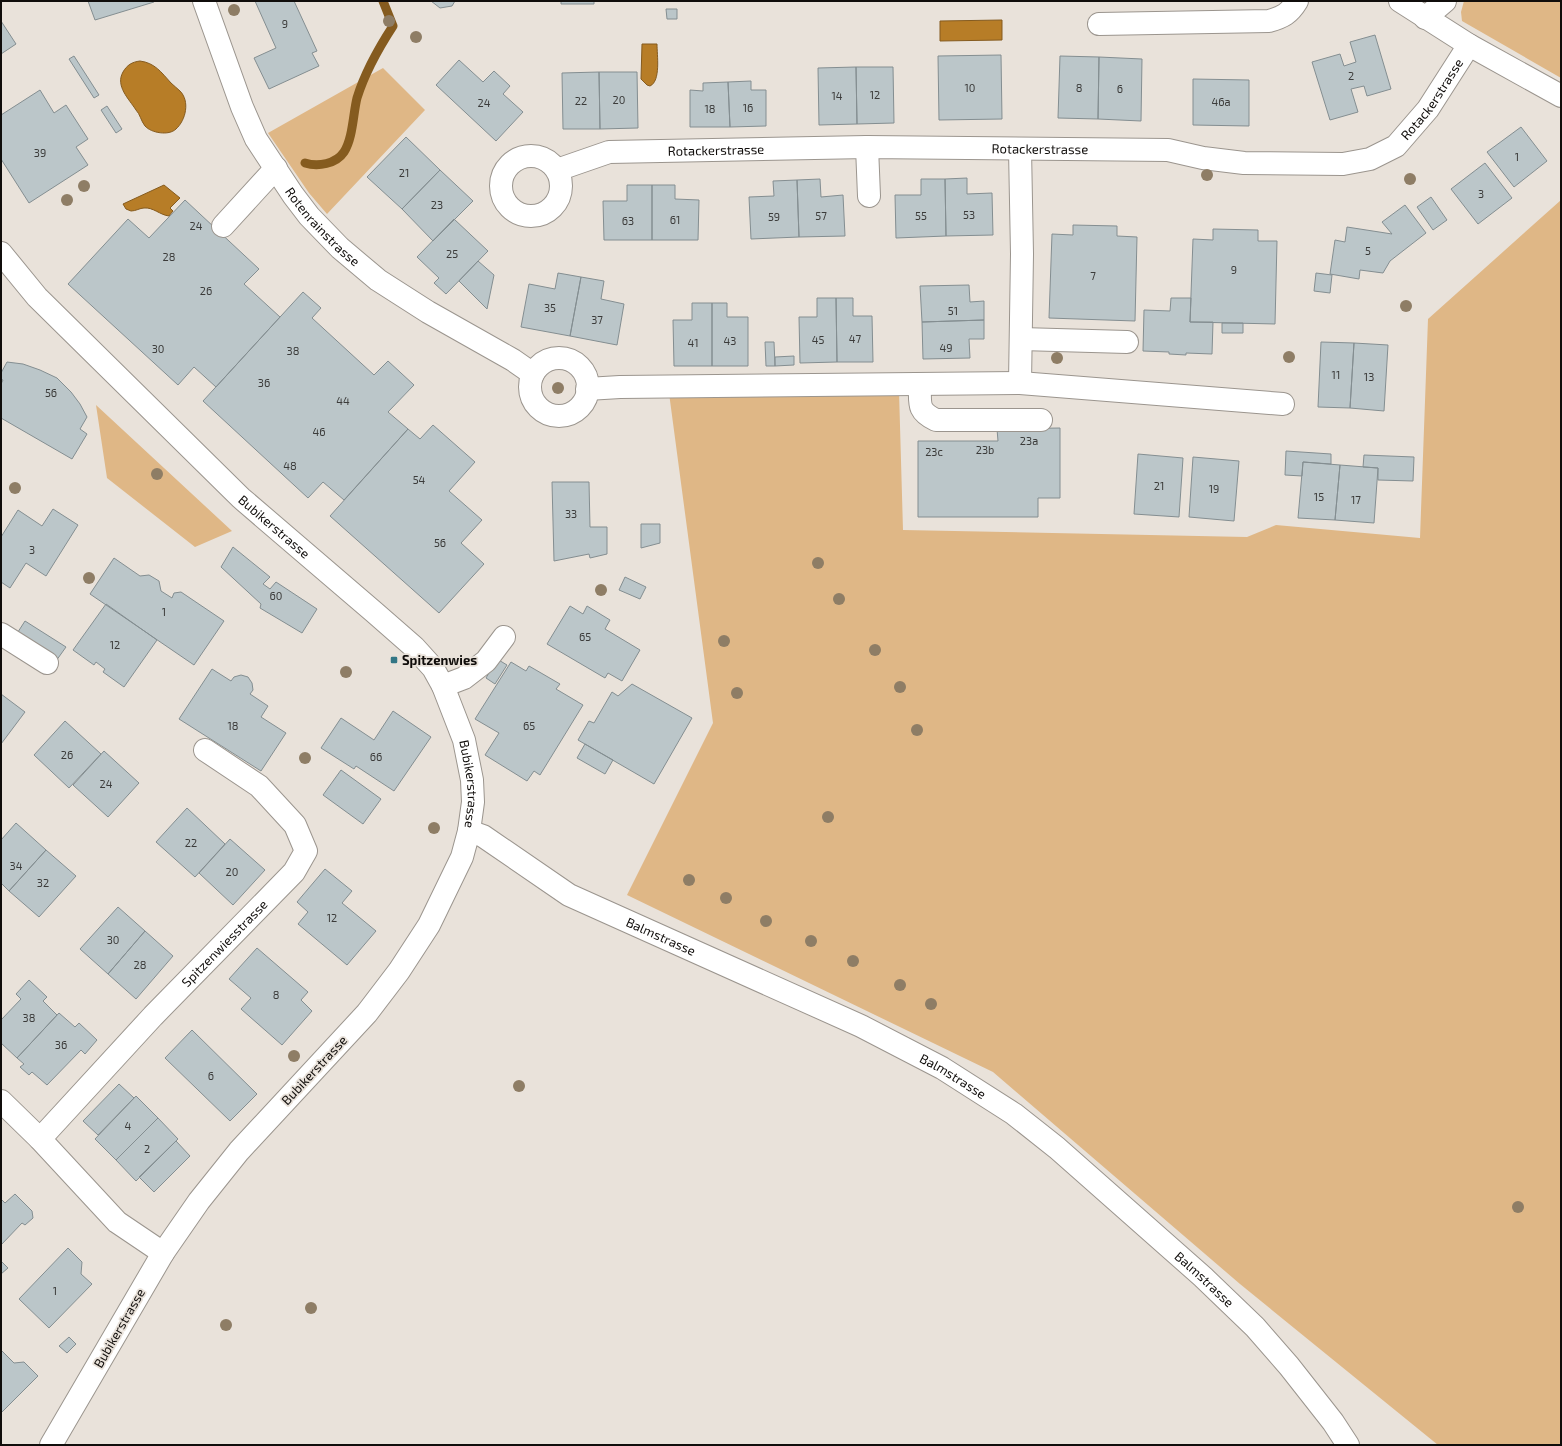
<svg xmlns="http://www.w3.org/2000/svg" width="1562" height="1446" viewBox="0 0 1562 1446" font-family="'Exo 2',sans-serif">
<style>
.green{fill:#dfb786}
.water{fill:#b77d27;stroke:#855b1f}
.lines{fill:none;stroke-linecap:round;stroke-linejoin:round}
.stream{stroke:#855b1f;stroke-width:9}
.building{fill:#bbc6c9;stroke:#848e91}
.minor-casing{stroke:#9b958e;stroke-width:24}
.minor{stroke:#fff;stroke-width:22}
.tree{fill:#8e7d65}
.poi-dot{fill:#327685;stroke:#e9e2da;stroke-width:1.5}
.labels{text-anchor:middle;stroke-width:3.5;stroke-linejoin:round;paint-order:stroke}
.number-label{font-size:11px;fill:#3b3b3a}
.street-label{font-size:13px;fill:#100d0b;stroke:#e9e2da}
.poi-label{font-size:13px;font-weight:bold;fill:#100d0b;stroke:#e9e2da;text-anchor:start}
</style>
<rect width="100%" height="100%" fill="#e9e2da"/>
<path class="green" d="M1464,1h97v77l-99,-57 -1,-9z
M383,68l42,42 -98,104 -18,-21 -41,-60z
M1561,200v1245h-123l-198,-161 -247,-212 -366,-177 86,-172 -44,-330 230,-2 4,139 344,7 29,-12 144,13 8,-219z
M96,405l136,126 -37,16 -88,-69z"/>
<path class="water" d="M1002,20v20l-62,1v-20z
M642,44h15c0,11 4,37 -7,42l-3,-1 -6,-6z
M140,61c15,2 21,11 31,22 3,3 6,5 9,8 10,10 6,29 -4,38 -7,7 -25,4 -31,-3 -4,-5 -5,-12 -9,-16 -7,-11 -21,-24 -13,-38 4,-7 9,-10 17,-11z
M164,185l16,13 -10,10 3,3 -4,5c-9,-1 -16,-9 -25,-8 -4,0 -8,3 -13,3l-5,-2 -3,-5z"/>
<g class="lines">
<path class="stream" d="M305,163c13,4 31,1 39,-11 9,-14 9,-38 13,-54 8,-26 21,-49 36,-72l-10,-25"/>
</g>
<path class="building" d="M88,1h66v1l-59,18z
M255,1h39l23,50 -5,2 7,13 -50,23 -15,-31 22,-10z
M431,1h24l-3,5 -12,2z
M561,1h33v3h-33z
M666,9h11v10h-10z
M1,21l15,23 -15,10z
M1375,35l16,54 -24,7 -3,-10 -13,3 7,23 -28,8 -18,-58 28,-8 4,12 12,-4 -6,-20z
M1001,55l1,64 -63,1 -1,-64z
M74,56l25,39 -5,3 -25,-39z
M1060,56l39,1 -1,62 -40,-1z
M1099,57l43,2 -1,62 -43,-2z
M459,60l24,22 11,-11 16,15 -7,8 20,18 -27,29 -60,-56z
M856,67h37l1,56 -37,1z
M856,67l1,57 -38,1 -1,-57z
M599,72h38l1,56 -38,1z
M599,72l1,57h-37l-1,-56z
M1193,79l56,1v46l-56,-1z
M751,81v9h15v36l-36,1 -2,-45z
M728,82l2,45h-40v-37l13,1v-8z
M40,90l14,23 12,-8 22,34 -12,8 12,18 -59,38 -28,-44v-44z
M107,106l15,23 -6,4 -15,-23z
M1521,127l26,34 -33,26 -27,-35z
M406,137l34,33 -38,39 -35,-32z
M1485,163l27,35 -34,26 -27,-35z
M440,170l33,31 -40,40 -31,-32z
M967,178v16l25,-1 1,42 -47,1 -1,-57z
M820,179l1,18 22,-2 2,41 -46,1 -2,-57z
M921,179h24l1,57 -50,2 -1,-43h26z
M797,180l2,57 -48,2 -2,-42 25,-1 -1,-15z
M627,185h25v55h-48l-1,-39h24z
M652,185h23v14l24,1 -1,40h-46z
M1431,197l16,23 -14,10 -16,-23z
M185,200l74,69 -15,15 36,33 -64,70 -22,-20 -16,18 -110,-101 60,-65 21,19z
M1405,205l21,28 -36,28 -7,12 -23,-3 -1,9 -29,-5 5,-34 10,2 2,-15 45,7 -10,-12z
M454,219l34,32 -42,43 -12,-11 5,-5 -22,-21z
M1073,225l44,1v10l20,1 -2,84 -86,-3 3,-84 21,1z
M1213,229l45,1v11h19l-2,83 -85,-2 3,-83 20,1z
M478,261l16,14 -7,34 -28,-28z
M558,273l23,4 -11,59 -49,-9 8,-43 26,5z
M1316,273l16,2 -2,18 -16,-2z
M581,277l23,4 -3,18 23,5 -7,41 -47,-9z
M969,285l1,17 14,-1v19l-62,2 -2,-36z
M303,292l18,16 -9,10 62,57 14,-14 26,24 -26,27 20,17 -64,71 -21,-18 -15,16 -105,-97z
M817,298h19l1,64 -37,1 -1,-46h18z
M836,298h17v18h19l1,46h-36z
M1171,298h20l-1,24h23l-1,32 -26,-1v2l-17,-1v-2l-26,-1 1,-41 26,1z
M692,303h20v63h-38l-1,-46h19z
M712,303h15v14h21v49h-36z
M984,320v19h-15l1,19 -47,1 -1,-37z
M1222,323h21v10h-21z
M765,342h9l1,24h-9z
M1321,342l33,1 -4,65 -32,-1z
M1354,343l34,2 -4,66 -34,-3z
M794,356v9l-19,1v-9z
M7,362l16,2 17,6 17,8 14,14 9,12 7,13 -7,12 7,5 -15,25 -71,-41v-34l2,-4 -2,-1v-6z
M433,425l42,37 -26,29 33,29 -21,23 23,21 -45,49 -109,-97 78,-87 12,10z
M1060,428v70h-22v19h-120v-76h80l-1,-12z
M1286,451l45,3v10l-28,-2 -1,14 -17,-1z
M1138,454l45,4 -4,59 -45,-3z
M1364,455l50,2 -1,24 -35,-1v-12l-15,-1z
M1193,457l46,4 -5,60 -45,-4z
M1303,462l37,3 -5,55 -37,-2z
M1340,465l38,3 -4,55 -39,-3z
M552,482h37l1,45h17v27l-17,4 -1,-4 -35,7z
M53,509l25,16 -32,51 -20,-13 -16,25 -9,-6v-45l17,-27 24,16z
M641,524h19v19l-19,5z
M233,547l37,30 -7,7 7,5 6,-7 41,27 -15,24 -42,-25 1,-4 -40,-37z
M114,558l26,18 9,-1 10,6 2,10 11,7 2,-5 7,-1 43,29 -30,44 -104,-71z
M625,577l21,10 -6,12 -21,-9z
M106,604l51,36 -33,47 -21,-15 2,-3 -9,-7 -2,3 -21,-15z
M570,606l13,8 4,-8 23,14 -5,9 35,21 -18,31 -14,-8 -3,5 -58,-34z
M25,621l41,26 -10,14 -40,-26z
M497,659l10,6 -12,19 -9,-6z
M511,662l15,9 3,-5 31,18 -4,5 27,16 -43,70 -6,-4 -7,10 -42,-26 14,-22 -24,-14z
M212,669l19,12 3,-4 7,-2 7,2 4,6 1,7 -3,4 18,12 -7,11 25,16 -25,38 -82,-52z
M632,684l60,34 -38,66 -76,-44 11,-19 5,2 18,-31 6,4z
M1,694l24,18 -24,32z
M393,711l38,26 -37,54 -38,-25 -2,3 -33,-21 20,-30 33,22z
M65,721l36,33 -32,34 -35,-33z
M585,744l28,16 -8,14 -28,-16z
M104,751l35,32 -31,34 -35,-32z
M341,770l40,29 -18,25 -40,-29z
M187,808l38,36 -30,33 -39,-35z
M16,823l30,27 -37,41 -8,-8v-43z
M230,839l35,31 -32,35 -34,-32z
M46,850l30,26 -37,41 -30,-26z
M325,869l27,22 -10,12 34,28 -29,34 -49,-41 10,-12 -11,-10z
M118,907l27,24 -37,43 -28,-25z
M145,931l28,25 -37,43 -28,-25z
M257,948l51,44 -7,8 11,11 -30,34 -41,-36 10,-11 -22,-19z
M29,980l18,17 -4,4 14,14 -40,43 -16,-15v-23l20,-21 -5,-5z
M59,1013l16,14 4,-4 18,17 -12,14 -4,-4 -34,35 -15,-13 -3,3 -9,-8 4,-3 -7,-6z
M192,1030l65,64 -27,27 -65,-63z
M119,1084l15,14 -36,37 -15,-14z
M136,1096l22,22 -42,42 -21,-21z
M158,1118l20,21 -42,42 -20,-21z
M176,1141l14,15 -36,36 -15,-15z
M15,1194l17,17 1,7 -8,7 -3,-2 -21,22v-46l4,4z
M68,1248l14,14 -1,12 11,10 -43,44 -30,-29z
M1,1261l7,7 -7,6z
M69,1337l7,7 -9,9 -8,-7z
M2,1351l12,12 10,-1 14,14 -37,37v-60z"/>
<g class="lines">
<defs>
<g id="minor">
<path id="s1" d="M204,1l38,106 14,32 37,56 16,21 31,32 38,32 50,32 85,48 20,14"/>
<path d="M1400,1l69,44 92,51"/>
<path d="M1425,18l20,-17"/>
<path d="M1099,24l170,-3c14,-4 20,-7 28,-20"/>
<path d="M867,147l2,49"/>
<path d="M1020,149l2,105 -2,129"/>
<circle cx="531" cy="186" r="30"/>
<path id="s2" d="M557,170l52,-18 258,-5 301,3 35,8 41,5 99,1 27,-5 26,-13 32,-37 41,-64"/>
<path d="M223,226l53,-58"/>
<path id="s3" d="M1,253l36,44 204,201 133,114 40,35 19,21 10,18 21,54 8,40 1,22 -4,29 -7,26 -33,68 -30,46 -32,42 -128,138 -40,50 -36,52 -112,192"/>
<path d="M1021,339l106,3"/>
<circle cx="559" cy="387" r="29"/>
<path d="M920,384c0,20 -3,27 16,36h105"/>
<path d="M587,389l33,-2 400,-4 263,21"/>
<path d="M1,634l46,29"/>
<path d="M443,686l21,-8 22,-17 18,-24"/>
<path id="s4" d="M469,831l14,5 86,59 292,131 81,42 72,46 43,34 146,129 52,50 34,39 44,56 15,23"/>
<path d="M1,1101l39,38 77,83 46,31"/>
<path id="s5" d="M40,1139l113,-123 141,-144 12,-21 -11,-26 -36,-39 -54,-36"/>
</g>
</defs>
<use href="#minor" class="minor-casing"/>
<use href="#minor" class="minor"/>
</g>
<g class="tree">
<circle cx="234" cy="10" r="6"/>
<circle cx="389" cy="21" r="6"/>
<circle cx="416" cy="37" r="6"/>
<circle cx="1207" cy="175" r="6"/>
<circle cx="1410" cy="179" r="6"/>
<circle cx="84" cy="186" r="6"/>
<circle cx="67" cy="200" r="6"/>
<circle cx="1406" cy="306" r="6"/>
<circle cx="1289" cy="357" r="6"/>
<circle cx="1057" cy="358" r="6"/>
<circle cx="558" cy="388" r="6"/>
<circle cx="157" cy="474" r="6"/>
<circle cx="15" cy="488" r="6"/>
<circle cx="818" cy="563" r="6"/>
<circle cx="89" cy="578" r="6"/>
<circle cx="601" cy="590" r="6"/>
<circle cx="839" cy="599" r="6"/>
<circle cx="724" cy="641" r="6"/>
<circle cx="875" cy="650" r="6"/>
<circle cx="346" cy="672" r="6"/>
<circle cx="900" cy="687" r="6"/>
<circle cx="737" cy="693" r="6"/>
<circle cx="917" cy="730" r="6"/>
<circle cx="305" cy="758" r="6"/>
<circle cx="828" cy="817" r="6"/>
<circle cx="434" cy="828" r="6"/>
<circle cx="689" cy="880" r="6"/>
<circle cx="726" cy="898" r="6"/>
<circle cx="766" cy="921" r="6"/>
<circle cx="811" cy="941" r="6"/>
<circle cx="853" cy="961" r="6"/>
<circle cx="900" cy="985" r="6"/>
<circle cx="931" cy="1004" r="6"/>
<circle cx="294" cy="1056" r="6"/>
<circle cx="519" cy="1086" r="6"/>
<circle cx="1518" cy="1207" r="6"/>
<circle cx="311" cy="1308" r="6"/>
<circle cx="226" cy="1325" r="6"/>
</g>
<rect class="poi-dot" x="390" y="656" width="8" height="8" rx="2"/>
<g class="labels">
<g class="number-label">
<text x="285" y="28">9</text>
<text x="1351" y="80">2</text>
<text x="970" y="92">10</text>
<text x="1079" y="92">8</text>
<text x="1120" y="93">6</text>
<text x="875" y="99">12</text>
<text x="837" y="100">14</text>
<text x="619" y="104">20</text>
<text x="581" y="105">22</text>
<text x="1221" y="106">46a</text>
<text x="484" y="107">24</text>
<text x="748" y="112">16</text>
<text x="710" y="113">18</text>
<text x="40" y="157">39</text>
<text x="1517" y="161">1</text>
<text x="404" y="177">21</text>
<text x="1481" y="198">3</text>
<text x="437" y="209">23</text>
<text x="969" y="219">53</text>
<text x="821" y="220">57</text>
<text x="921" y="220">55</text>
<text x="774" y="221">59</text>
<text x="675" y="224">61</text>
<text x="628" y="225">63</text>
<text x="196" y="230">24</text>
<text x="1368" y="255">5</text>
<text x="452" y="258">25</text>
<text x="169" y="261">28</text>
<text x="1234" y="274">9</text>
<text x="1093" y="280">7</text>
<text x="206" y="295">26</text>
<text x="550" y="312">35</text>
<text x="953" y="315">51</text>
<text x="597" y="324">37</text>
<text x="855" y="343">47</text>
<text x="818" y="344">45</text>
<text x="730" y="345">43</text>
<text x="693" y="347">41</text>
<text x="946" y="352">49</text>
<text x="158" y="353">30</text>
<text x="293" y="355">38</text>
<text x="1336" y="379">11</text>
<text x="1369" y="381">13</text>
<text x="264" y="387">36</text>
<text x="51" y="397">56</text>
<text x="343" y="405">44</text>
<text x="319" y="436">46</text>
<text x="1029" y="445">23a</text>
<text x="985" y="454">23b</text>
<text x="934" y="456">23c</text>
<text x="290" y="470">48</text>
<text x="419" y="484">54</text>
<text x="1159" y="490">21</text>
<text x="1214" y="493">19</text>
<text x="1319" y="501">15</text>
<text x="1356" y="504">17</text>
<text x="571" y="518">33</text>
<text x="440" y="547">56</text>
<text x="32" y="554">3</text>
<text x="276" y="600">60</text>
<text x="164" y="616">1</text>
<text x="585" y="641">65</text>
<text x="115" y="649">12</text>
<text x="233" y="730">18</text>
<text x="529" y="730">65</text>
<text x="67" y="759">26</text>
<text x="376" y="761">66</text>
<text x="106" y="788">24</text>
<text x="191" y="847">22</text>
<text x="16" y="870">34</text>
<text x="232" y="876">20</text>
<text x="43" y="887">32</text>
<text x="332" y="922">12</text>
<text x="113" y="944">30</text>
<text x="140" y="969">28</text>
<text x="276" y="999">8</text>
<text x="29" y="1022">38</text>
<text x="61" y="1049">36</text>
<text x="211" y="1080">6</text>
<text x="128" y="1130">4</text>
<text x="147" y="1153">2</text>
<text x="55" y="1295">1</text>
</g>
<g class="street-label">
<text dy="5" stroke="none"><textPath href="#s2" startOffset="906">Rotackerstrasse</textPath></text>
<text dy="5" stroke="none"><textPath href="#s2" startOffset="486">Rotackerstrasse</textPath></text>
<text dy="5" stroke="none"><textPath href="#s2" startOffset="162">Rotackerstrasse</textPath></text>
<text dy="5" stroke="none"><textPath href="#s1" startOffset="258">Rotenrainstrasse</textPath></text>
<text dy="5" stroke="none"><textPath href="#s3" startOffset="387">Bubikerstrasse</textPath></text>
<text dy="5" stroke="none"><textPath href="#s3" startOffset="723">Bubikerstrasse</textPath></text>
<text dy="5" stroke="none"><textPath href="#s4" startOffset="220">Balmstrasse</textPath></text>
<text dy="5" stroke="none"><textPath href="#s5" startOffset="269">Spitzenwiesstrasse</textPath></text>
<text transform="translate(314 1070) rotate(-47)" y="5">Bubikerstrasse</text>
<text dy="5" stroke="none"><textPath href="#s4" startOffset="544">Balmstrasse</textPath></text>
<text dy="5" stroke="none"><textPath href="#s4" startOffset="868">Balmstrasse</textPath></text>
<text transform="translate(119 1328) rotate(-60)" y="5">Bubikerstrasse</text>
</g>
<g class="poi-label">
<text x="402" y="665">Spitzenwies</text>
</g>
</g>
<rect width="1562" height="1446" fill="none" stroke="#100d0b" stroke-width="4"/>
</svg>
